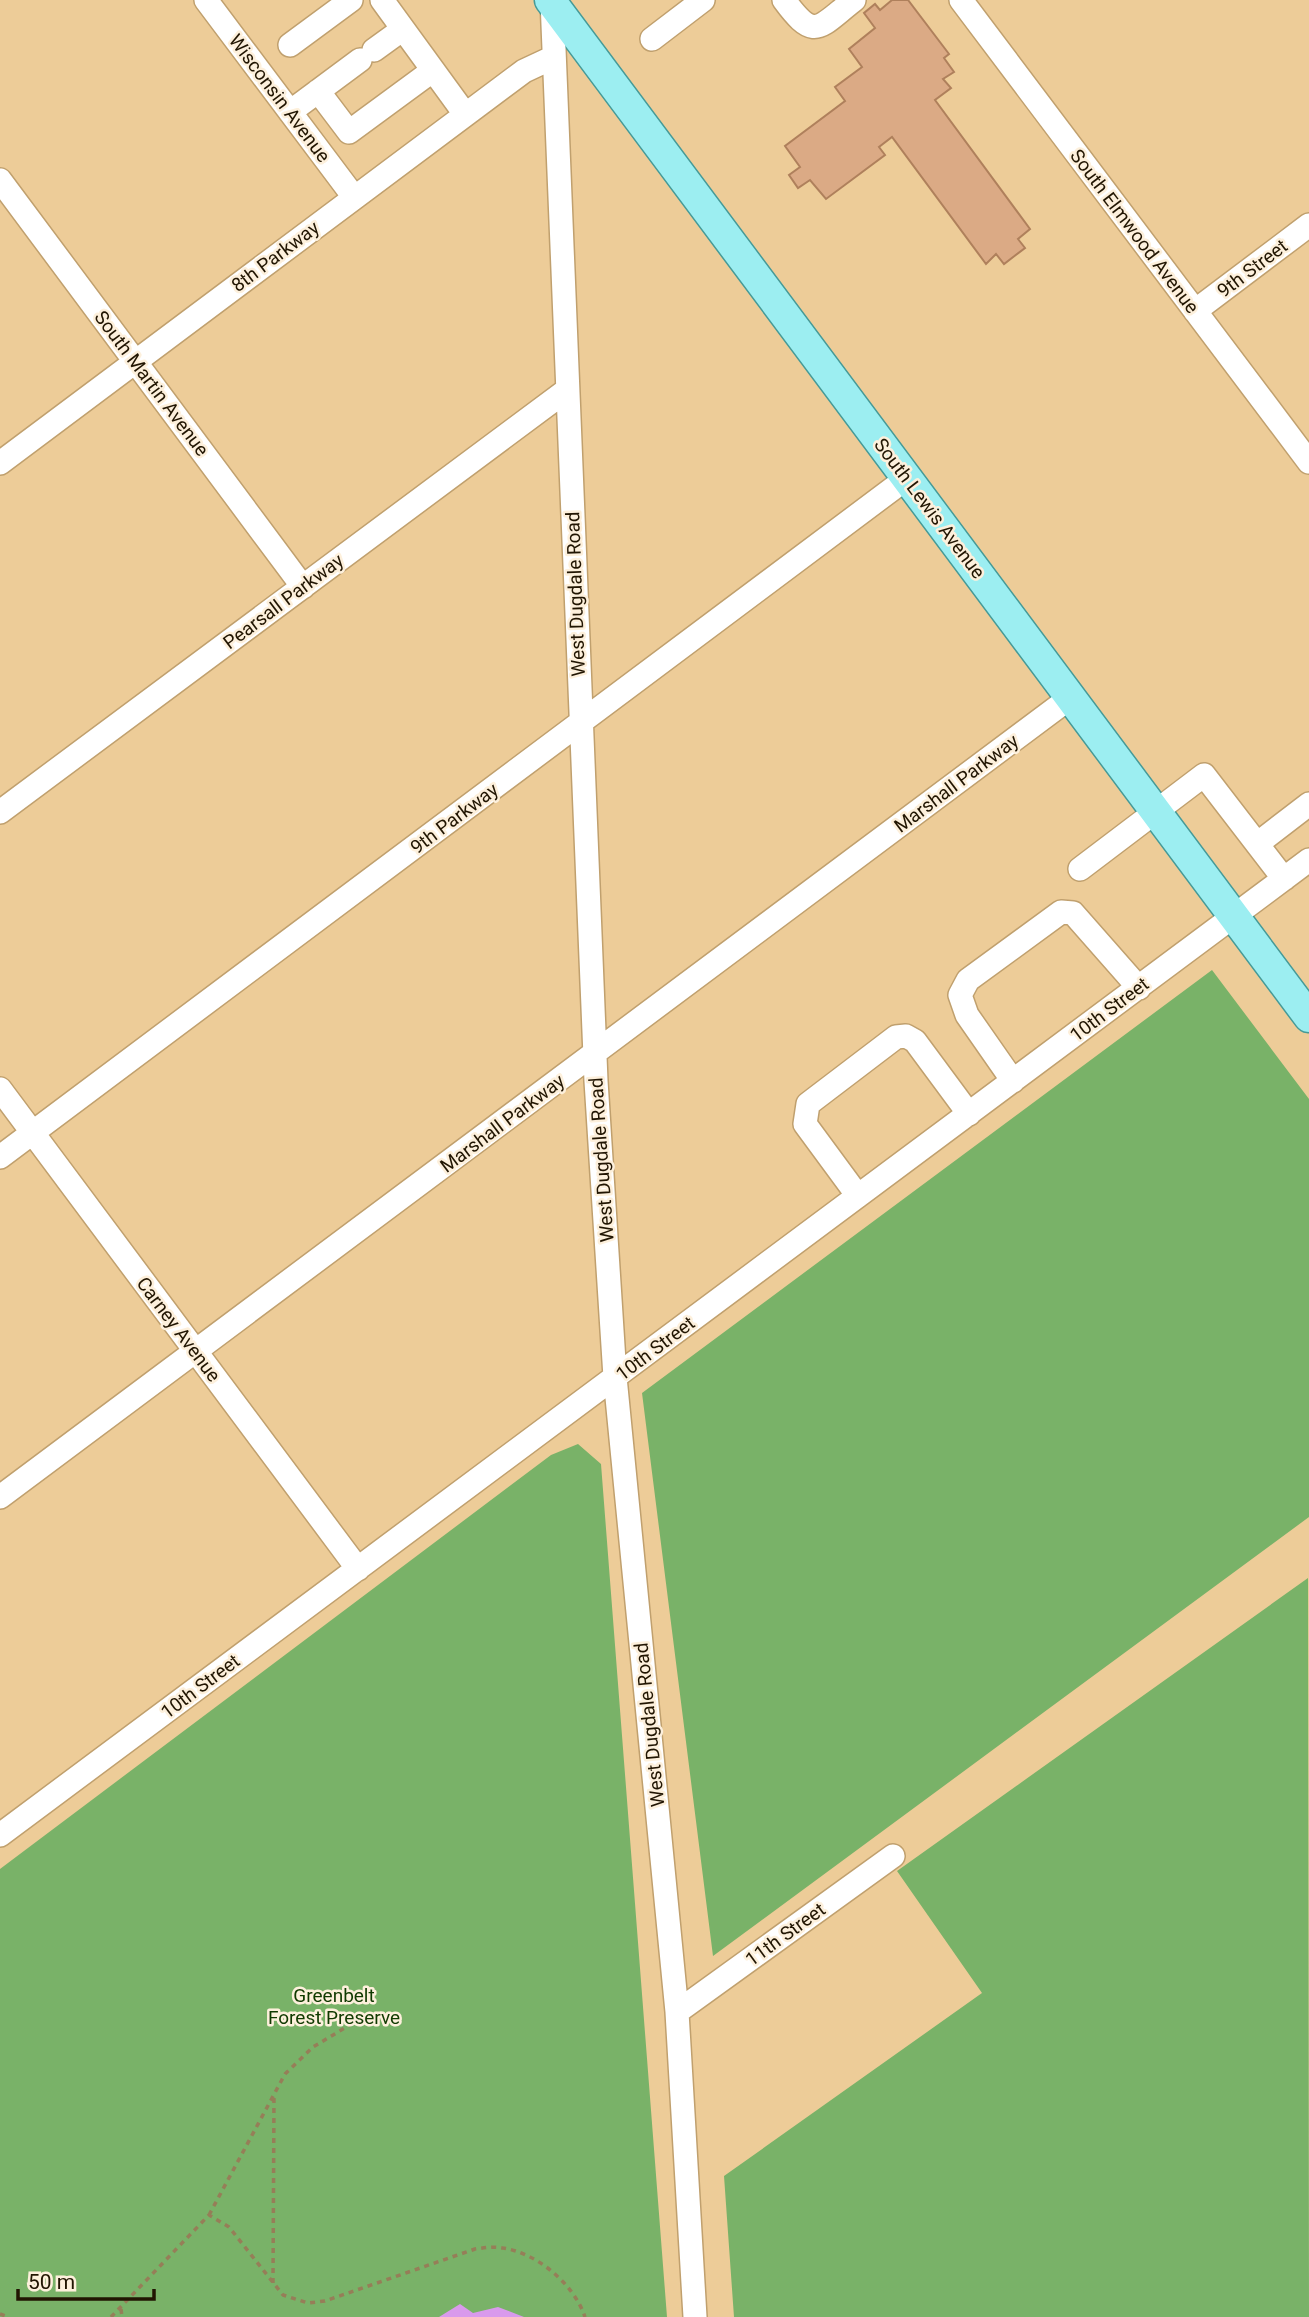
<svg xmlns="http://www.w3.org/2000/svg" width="1309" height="2317" viewBox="0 0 1309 2317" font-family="Roboto,sans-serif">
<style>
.green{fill:#79b268}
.water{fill:#d99aec}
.building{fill:#dbaa85;stroke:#af805c;stroke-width:2}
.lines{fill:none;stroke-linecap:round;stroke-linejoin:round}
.minor-casing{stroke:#c0a06e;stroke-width:26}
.major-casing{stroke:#469a97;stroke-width:33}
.path{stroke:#967e58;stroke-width:3.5;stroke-dasharray:5 5;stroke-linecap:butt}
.minor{stroke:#fff;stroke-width:23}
.major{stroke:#9ceef1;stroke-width:30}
.labels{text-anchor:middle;stroke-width:5;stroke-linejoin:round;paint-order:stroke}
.street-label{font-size:19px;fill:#211502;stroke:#fdf0dc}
.park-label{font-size:19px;fill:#103a00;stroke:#fdf0dc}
</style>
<rect width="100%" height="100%" fill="#edcc98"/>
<path class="green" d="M1212,970l97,129v418l-596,439 -71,-563z
M578,1444l23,20 66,853h-667v-448l551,-414z
M1308,1578l1,739h-575l-10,-141 258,-183 -85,-122z"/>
<path class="water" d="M460,2304l13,9 25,-6 26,10h-85z"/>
<path class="building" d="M892,0h16l41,54 -5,4 10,14 -11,7 8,9 -16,12 95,129 -12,10 7,9 -21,16 -8,-10 -10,10 -94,-127 -13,10 6,8 -59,44 -16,-19 -12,8 -9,-13 11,-8 -15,-21 60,-45 -10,-14 27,-20 -13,-18 26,-21 -11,-15 11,-9 5,6z"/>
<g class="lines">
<defs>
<path id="minor" d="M206,0l148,197
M382,0l83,114
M552,0l44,1081 19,296 62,635 18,305
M784,0c31,42 34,28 70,0
M961,0l348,462
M652,39l51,-39
M290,45l61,-45
M374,50l29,-21
M318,91l31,41 83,-61
M290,112l70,-52
M0,180l303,407
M1195,311l114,-86
M0,463l524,-392 30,-14
M0,812l567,-422
M1257,844l52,-40
M1080,869l124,-94 80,104
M1013,1081l-46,-66 -7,-20 8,-15 93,-68 12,1 66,75
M0,1089l358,480
M0,1157l907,-679
M858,1196l-53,-72 3,-20 88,-67 10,-1 9,5 54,73
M0,1497l1071,-800
M0,1835l1309,-975
M677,2012l216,-156"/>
<path id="major" d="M550,0l759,1017"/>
</defs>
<use href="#minor" class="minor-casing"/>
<use href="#major" class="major-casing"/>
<path class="path" d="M209,2215l76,-141 28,-27 50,-30
M273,2283l1,-188
M121,2309l1,8
M0,2314l8,3
M111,2317l98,-102 20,12 54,68 25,8 17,-2 150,-52c8,-1 19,-3 28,-1 34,5 71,36 82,69"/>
<use href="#minor" class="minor"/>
<use href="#major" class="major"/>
</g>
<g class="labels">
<g class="street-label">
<text transform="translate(280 98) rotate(53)" y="7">Wisconsin Avenue</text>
<text transform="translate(1135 231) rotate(53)" y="7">South Elmwood Avenue</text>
<text transform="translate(275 256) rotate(-37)" y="7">8th Parkway</text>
<text transform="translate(1252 268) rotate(-37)" y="7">9th Street</text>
<text transform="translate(152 383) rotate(53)" y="7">South Martin Avenue</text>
<text transform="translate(930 508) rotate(53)" y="7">South Lewis Avenue</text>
<text transform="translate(575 594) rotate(-92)" y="7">West Dugdale Road</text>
<text transform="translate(283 601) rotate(-37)" y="7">Pearsall Parkway</text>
<text transform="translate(956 783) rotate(-37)" y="7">Marshall Parkway</text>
<text transform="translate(454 818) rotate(-37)" y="7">9th Parkway</text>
<text transform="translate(1109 1009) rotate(-37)" y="7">10th Street</text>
<text transform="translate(502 1123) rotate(-37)" y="7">Marshall Parkway</text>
<text transform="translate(601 1160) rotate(-94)" y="7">West Dugdale Road</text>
<text transform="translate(179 1329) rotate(53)" y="7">Carney Avenue</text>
<text transform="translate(655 1348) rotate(-37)" y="7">10th Street</text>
<text transform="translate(200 1686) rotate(-37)" y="7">10th Street</text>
<text transform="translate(649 1725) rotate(-96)" y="7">West Dugdale Road</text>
<text transform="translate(785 1934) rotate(-36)" y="7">11th Street</text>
</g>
<g class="park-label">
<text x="334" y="2002">Greenbelt<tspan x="334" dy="22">Forest Preserve</tspan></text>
</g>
</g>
<path d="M18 2289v10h136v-10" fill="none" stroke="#211502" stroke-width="3.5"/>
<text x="28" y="2289" font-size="21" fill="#211502" stroke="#fdf0dc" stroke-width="5" paint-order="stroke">50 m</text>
</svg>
